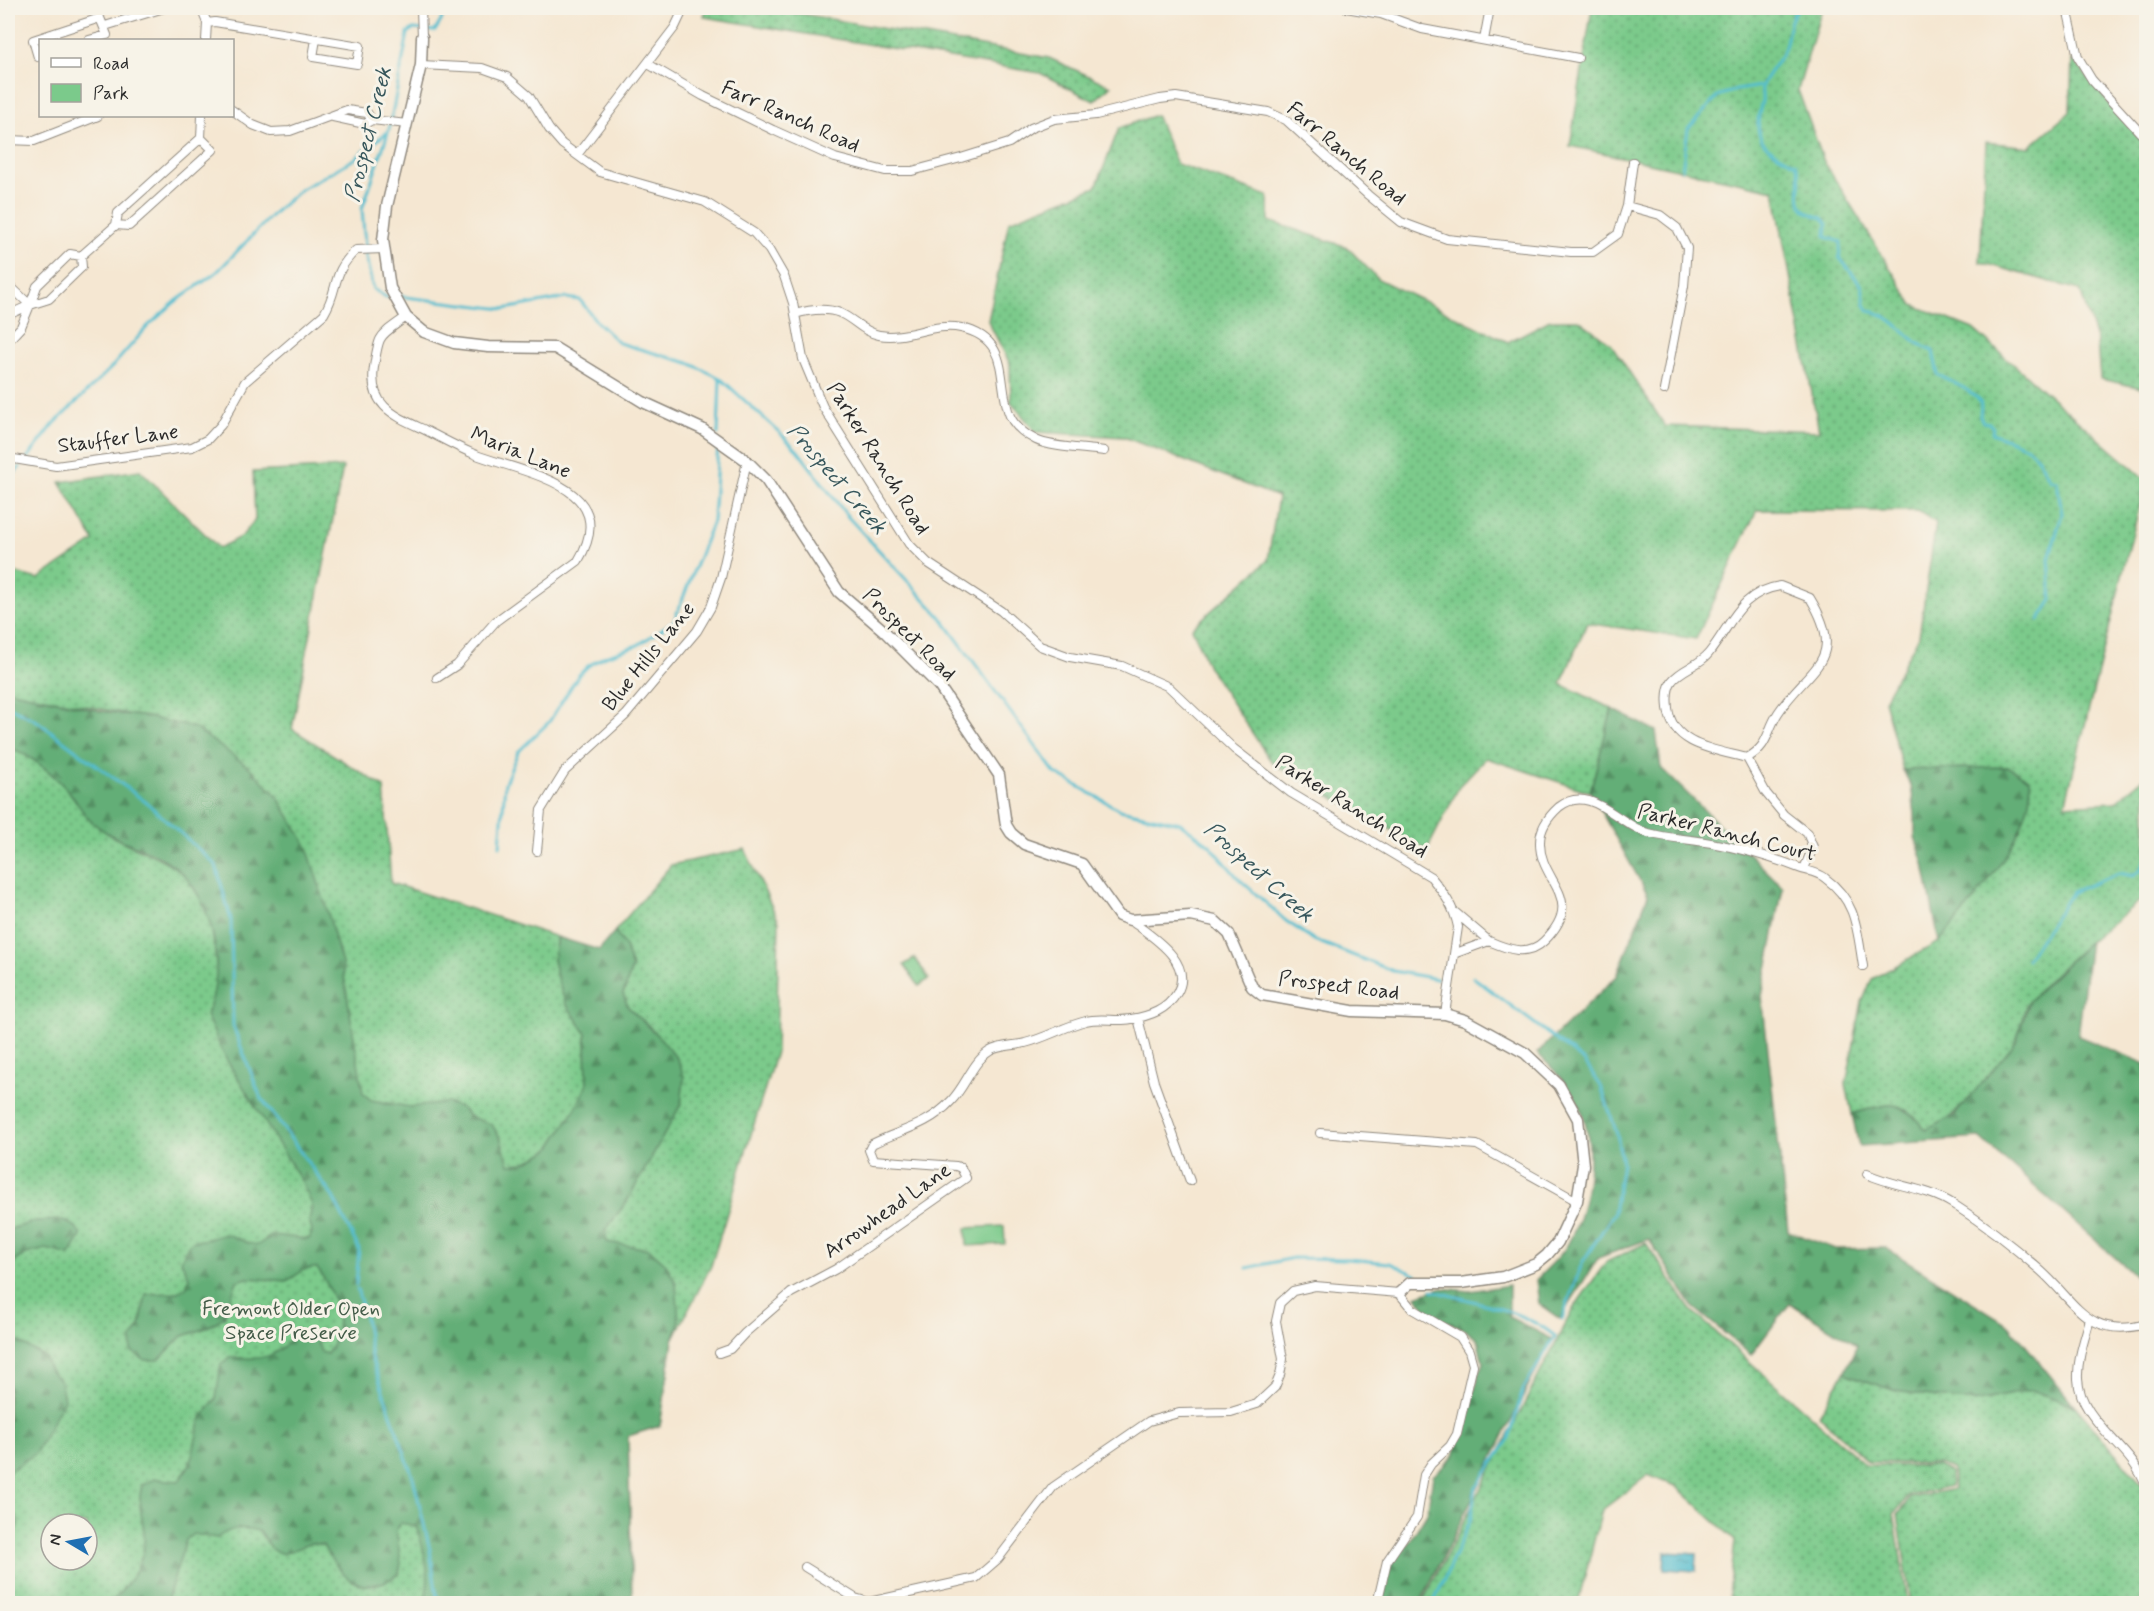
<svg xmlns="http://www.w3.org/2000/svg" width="2154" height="1611" viewBox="0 0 2154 1611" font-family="Mynerve,sans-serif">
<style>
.green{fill:url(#green-dots);stroke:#537a5b;stroke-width:1.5;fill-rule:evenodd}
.forest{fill:url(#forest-firs);stroke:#486c51;stroke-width:1.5}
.pitch{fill:#7bca8b;stroke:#537a5b;stroke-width:1.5}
.water{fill:url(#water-ripples);stroke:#3f747d;stroke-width:1.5}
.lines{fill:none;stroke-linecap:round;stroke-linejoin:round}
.stream{stroke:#53bdcf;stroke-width:3}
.street-casing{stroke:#90897e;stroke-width:10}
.secondary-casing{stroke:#90897e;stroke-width:13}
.street{stroke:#fff;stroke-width:8}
.secondary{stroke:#fff;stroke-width:10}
.labels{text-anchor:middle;stroke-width:6;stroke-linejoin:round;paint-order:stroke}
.street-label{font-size:21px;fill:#2b2b2b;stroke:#f7f3e8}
.park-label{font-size:21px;fill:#435b48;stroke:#f7f3e8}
.water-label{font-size:22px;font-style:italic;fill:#37575c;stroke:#f7f3e8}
</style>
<defs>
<pattern id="green-dots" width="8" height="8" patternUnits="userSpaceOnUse" patternTransform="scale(1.5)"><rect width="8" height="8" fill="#7bca8b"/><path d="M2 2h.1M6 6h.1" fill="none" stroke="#65a472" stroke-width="1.8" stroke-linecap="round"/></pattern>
<pattern id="forest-firs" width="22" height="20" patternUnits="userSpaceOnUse" patternTransform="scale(1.5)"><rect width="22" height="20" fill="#64ae77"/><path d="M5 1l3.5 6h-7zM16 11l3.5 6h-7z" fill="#538e62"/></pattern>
<pattern id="water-ripples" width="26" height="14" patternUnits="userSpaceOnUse" patternTransform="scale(1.5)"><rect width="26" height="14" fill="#53bdcf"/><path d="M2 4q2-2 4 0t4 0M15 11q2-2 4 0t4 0" fill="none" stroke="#459aa8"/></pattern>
</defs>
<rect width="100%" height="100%" fill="#f7f3e8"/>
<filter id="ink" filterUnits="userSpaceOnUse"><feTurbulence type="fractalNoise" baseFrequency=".0167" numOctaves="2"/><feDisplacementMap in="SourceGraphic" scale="12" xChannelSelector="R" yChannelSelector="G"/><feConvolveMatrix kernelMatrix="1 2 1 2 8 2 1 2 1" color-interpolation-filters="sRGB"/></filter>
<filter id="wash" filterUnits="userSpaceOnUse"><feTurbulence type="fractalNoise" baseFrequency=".008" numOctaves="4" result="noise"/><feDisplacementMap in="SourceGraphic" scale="24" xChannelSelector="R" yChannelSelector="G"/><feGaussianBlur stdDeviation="1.35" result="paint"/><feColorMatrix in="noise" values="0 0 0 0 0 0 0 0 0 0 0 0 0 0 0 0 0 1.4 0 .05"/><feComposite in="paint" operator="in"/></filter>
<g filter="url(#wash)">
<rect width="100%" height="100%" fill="#f5e7d2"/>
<path class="green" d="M706,8h63l280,50 62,28 -17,15 -54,-28 -336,-56z
M1592,8h230l-24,82 26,72 89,143 60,24 173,151 -81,325 50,-3 31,-26v120c-40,32 -81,64 -115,103 -10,11 -9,30 -16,43 -11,21 -66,86 -89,88 -28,-35 -35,-26 -74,-16l-6,-30 16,-82 10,-23 67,-37 38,-48 43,-64 11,-40 -22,-23 -106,3 -19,-70 35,-64 17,-113 -18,-12 -161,-1 -61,129 -109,-16 -26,61 51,25 -22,83 -104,-34 -26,27 -33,65 -154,-86 -65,-97 -16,-39 76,-68 10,-63 -154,-60 -88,-5 -25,-30 -1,-38 -22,-43 21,-100 87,-34 23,-59 37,-13 21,49 91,32 1,25 78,26 31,32 130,63 42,-22h29l32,24 54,82 154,5 -45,-241 -204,-44z
M2072,59l66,78 8,2v250l-46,-10 -3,-37 -17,-52 -100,-28 6,-120 43,5 41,-35z
M343,467l-51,262 92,58 7,96 166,54 -4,23 5,21 8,23 20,29 1,52 -11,23 -27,42 -19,10 82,61 15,-20 54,-97 3,-27 -6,-17 -29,-34 -21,-19 -5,-13 9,-26 -7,-21 -10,-16 56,-66 74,-16 34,73 -3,130 -65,214 -38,74 -13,86 -32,10 4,167h-624v-856c23,8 46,27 62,46 12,14 21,30 37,40 29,19 67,24 89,55 16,22 18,57 21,83l128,14 -150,-257c-62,-15 -125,-23 -187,-38v-119l30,8 56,-38 -34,-59 80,-12 79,78 23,-12 13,-16 -2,-48zM51,1524h36v36h-36z
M1646,1243l44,66 176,156 71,1 13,6 1,14 -42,10 -15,18 14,89h-166l-13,-7 6,-56 -59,-54 -28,-11 -46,35 -24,93h-156l151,-294 33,-47z
M1844,1373l52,18 78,11 57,-12 44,16 71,83v114h-235l-13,-88 12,-17 44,-9 -2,-20 -14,-5 -70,-2 -49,-47z"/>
<path class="forest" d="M8,690l93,21 47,6 47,11 55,40 27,28 29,48 22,69 14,51 21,129 8,7 39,7 37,-4 13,4 9,9 23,9 8,12 9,27 16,-1 24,-13 27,-42 11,-23 -1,-52 -20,-29 -8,-23 -5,-21 4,-23 42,13 16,-19 10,16 7,21 -9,26 5,13 34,33 16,20 6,17 -3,27 -54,97 -22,30 2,11 42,7 16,14 11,20 3,40 -6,17 -13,86 -32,10 4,167h-210c13,-19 1,-57 -6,-77l-15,-3 -5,7 5,33 -2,11c-38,25 -56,6 -76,-29l-12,-2 -28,11 -11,-4 -13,-19c-16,-4 -28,-4 -42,7l-24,-4 -7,6 -20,63h-55c19,-21 36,-41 33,-71 -2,-18 -7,-29 -2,-47l13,-6 24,2 11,-17 11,-46 15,-19 5,-35 9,-7c33,3 43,3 66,-23h13l8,7 4,11 6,2c21,-28 8,-60 -10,-86 -14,-1 -19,7 -30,13l-40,-3 -10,3 -13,36 -18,11 -25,9 -22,23h-15l-13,-9 1,-13 8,-12 6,-32 29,-1 11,-5 3,-11 -8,-16c11,-27 9,-17 31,-23 8,-2 11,-5 19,-2 10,3 15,8 27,9l14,-10 34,4 4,-1 2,-8 -3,-8 3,-17 -10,-23 -76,-123 -20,-44c23,-46 6,-129 -41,-155 -24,-14 -51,-19 -73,-38 -9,-8 -15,-20 -22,-29 -16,-19 -39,-38 -62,-46z
M1612,709l44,22 5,37 122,119 -21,109 26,235 47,18 51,-1 123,77 66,81 -44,-16 -57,12 -78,-11 -52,-18 13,-28 -67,-42 -39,52 -59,-49 -43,-67 -51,19 -38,61 -21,-15 -3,-24c10,-11 24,-22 31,-35 20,-34 29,-92 16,-130 -8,-25 -28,-44 -46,-62l80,-77 31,-81 -58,-103z
M2009,767l21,13c6,52 -59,123 -91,162l-15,-78 -9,-27v-23l-4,-28 -8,-16z
M2090,941l-12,95 68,28v221l-166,-147 -121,8 -7,-32c40,-11 45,-18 74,16l28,-14 62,-74 13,-41z
M63,1220l13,7 5,9 -11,19 -24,-6 -20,5 -18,11v-35l28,-9z
M1509,1285v32l43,22 -132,264 -39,1 10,-42 19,-21 17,-28 6,-37 21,-20 29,-94 -6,-23 -15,-11 -32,-14 -14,-18 24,-8 30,3z
M8,1336l37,21 5,14 10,9 4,20 -28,53 -28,19z
M8,1507l9,9 1,9 -10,23z"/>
<path class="pitch" d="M915,958l14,21 -10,7 -15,-21z
M1004,1226l1,18 -38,2 -1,-18z"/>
<path class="water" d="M1665,1552l32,2 -1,17 -32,-2z"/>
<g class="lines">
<path class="stream" d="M1798,8c-10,12 -9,25 -13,39 -4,12 -16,24 -22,36 -3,6 0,12 -1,18 -11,40 1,45 34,63 12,27 -12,44 27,54l4,5 -1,14 15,5 -2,15 23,29 3,19 4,6c28,4 39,32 64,40l5,24c11,5 37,17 42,27 2,4 0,10 0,15l3,5 6,1 4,5 -1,5 35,14 11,11 12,22 7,1 5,33 -13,45 3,41 -13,20
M1682,170l6,-41 30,-33 18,-6 25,-4
M390,296l-4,1 -13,-8 -7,-32 -4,-48 27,-79 19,-97 5,-4 22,2 6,-10 4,-13
M397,296l107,13 62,-11 14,2 17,22 22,21 70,20 31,15 59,54 19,19 50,66 92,99 115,157 65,37 60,13 30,22 28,33 48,43 28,19 79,31 44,8
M718,434l2,-55
M26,460l28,-36 58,-57 36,-41 27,-24 42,-30 59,-61 24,-21 56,-32 30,-25
M8,481l12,-14
M8,706l29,15 110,82 69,62 15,55 2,106 27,70 73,101 26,52 -3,36
M500,846l5,-63 13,-31 31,-30 29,-46 10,-10 17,-10 33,-11 36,-24 39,-100 5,-76
M2027,959l45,-67 47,-19 14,3 8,-6 5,-10
M1473,977l111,84 17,25 16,48 5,29 -8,50 -32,50 -20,56
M1247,1268l46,-10 55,1 42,4 26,12
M357,1289l8,27 6,41 42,120 17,73 8,54
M1432,1290c42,13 88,18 123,46l-32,54 -14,49 -33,48 -6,34 -37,83"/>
</g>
</g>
<g filter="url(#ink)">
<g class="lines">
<defs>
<path id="street" d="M201,8l6,15 -1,17
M421,8l1,29
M1346,8l35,6 41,15 156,29
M2067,8l11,49 14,23 54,59
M207,23l8,-1 145,24 -3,18 -44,-7 3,-18
M105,26l59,-18
M1484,40l6,-32
M40,56l-2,1 -5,-17 67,-22 7,17 -18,5
M648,64l55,32 70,34 62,28 50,13h27l49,-13 48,-15 22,-15 23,-9 42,-4 64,-16 16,-2 92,15 18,8 82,75 33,27 46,17 124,13h22l25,-18 9,-28 6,-44
M421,65l61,3 25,9 22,19 20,33 13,15 38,28 105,30 49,31 15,17 15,26 9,27 10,56 20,48 86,137 19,19 73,48 39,35 30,11 52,9 47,21 65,62 57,44 140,84c13,16 23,30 27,50l-13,87
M232,110l21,15 18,7 19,-1 57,-21 20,3 5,7
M333,117l32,7 7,-4 35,4
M8,140l26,1 64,-25
M577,155l98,-128 9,-19
M1627,206l33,9 17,13 10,20 -3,38 -20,104
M116,225l13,1 84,-76 -12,-12
M70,254l11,2 1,11 -33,32 -19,6 7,-19z
M81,256l35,-31 2,-12 83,-75 1,-22
M8,284l22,21
M795,314c14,-4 32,-6 45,-1 14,6 23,19 39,22 28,5 55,-13 82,-7 52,11 35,56 49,88 5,11 16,19 26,24 16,8 50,8 68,11
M8,315l22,-10
M406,317c-27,20 -27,16 -32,50 -6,39 21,49 51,63 16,8 32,17 49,24 47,19 150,31 104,107l-82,60 -39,44 -20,13
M8,341l13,-14 9,-22
M8,458l48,8 136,-19 16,-8 13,-14 24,-43 79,-68c16,-27 6,-39 32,-64l28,-1
M1780,586l30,12c39,64 -2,69 -32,115 -12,19 -9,33 -31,45 -30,-8 -75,-12 -79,-50 -1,-9 -1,-20 4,-27 9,-12 28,-16 37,-28 23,-29 31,-61 71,-67z
M1747,758l19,35 18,22 23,18 6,14 -9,22
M537,851l4,-41 24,-39 61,-56 71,-84 14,-24 10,-29 26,-117
M1456,913l33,28
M1456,953l33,-12c18,8 39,16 55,0 44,-43 -5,-59 -4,-99 0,-14 9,-26 19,-35 31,-25 61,19 89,26 22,6 46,6 68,11 28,5 57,14 83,24 8,3 19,4 26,10 32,23 32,52 38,88
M1138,1018l16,64 36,99
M1320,1133l157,12 100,56
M1867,1174c28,13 59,13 86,30 30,19 61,43 88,67 35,31 47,69 105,53
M2090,1319c-5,19 -13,40 -12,60 2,44 55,67 68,108
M719,1353l11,-4 15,-16 46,-40 45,-24 130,-91 -5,-10 -5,-2 -83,-6 -4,-10 3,-6c28,-14 56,-18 79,-43 15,-15 21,-39 39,-50 9,-6 24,-5 35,-8 21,-5 40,-17 61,-22 14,-4 31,1 45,-2 19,-3 36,-9 46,-26 18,-31 -26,-57 -47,-73
M805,1567l50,31 14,4 107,-24 22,-19 55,-72 96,-66 30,-8 52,-1 26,-8 18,-17 5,-12 3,-16 -7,-38 4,-18 13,-12 22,-5 84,7 13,16 48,28 9,14 4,14 -16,69 -7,12 -19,18 -7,11 -7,42 -30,44 -10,43"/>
<path id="secondary" d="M422,37l-1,28 -34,141 -4,34 7,48 16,29 18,15 30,11 34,4 67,1 88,54 59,27 45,32 19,19 73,112 44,38 56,56 60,89 7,50 5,8 13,11 58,20 37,52 11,4 61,-4 24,5 14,13 23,53 10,8 90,16 93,3 20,6 60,33 34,32 19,34 5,46 -6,36 -19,41 -11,13 -11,9 -33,13 -42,6h-51l-11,10"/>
</defs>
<use href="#street" class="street-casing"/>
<use href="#secondary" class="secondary-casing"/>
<use href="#street" class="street"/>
<use href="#secondary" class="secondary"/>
</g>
</g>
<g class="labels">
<g class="street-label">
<text transform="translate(791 116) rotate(24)" y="7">Farr Ranch Road</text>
<text transform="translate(1347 153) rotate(40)" y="7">Farr Ranch Road</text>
<text transform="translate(118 438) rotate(-7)" y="7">Stauffer Lane</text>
<text transform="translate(521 452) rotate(22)" y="7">Maria Lane</text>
<text transform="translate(879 458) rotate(58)" y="7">Parker Ranch Road</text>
<text transform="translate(910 634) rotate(45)" y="7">Prospect Road</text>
<text transform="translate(648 656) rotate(-51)" y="7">Blue Hills Lane</text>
<text transform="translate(1352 806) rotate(32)" y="7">Parker Ranch Road</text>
<text transform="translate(1727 832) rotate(14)" y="7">Parker Ranch Court</text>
<text transform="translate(1339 985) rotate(7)" y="7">Prospect Road</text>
<text transform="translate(887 1210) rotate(-35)" y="7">Arrowhead Lane</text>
</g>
<g class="park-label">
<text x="291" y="1315">Fremont Older Open<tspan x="291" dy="24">Space Preserve</tspan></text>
</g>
<g class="water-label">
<text transform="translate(367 134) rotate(-76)" y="8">Prospect Creek</text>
<text transform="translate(838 478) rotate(49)" y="8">Prospect Creek</text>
<text transform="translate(1260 871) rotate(42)" y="8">Prospect Creek</text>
</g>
</g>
<rect width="2154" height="1611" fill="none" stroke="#f7f3e8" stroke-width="30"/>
<rect x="39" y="39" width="195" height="78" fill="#f7f3e8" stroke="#a5a39c" stroke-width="1.5"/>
<rect x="51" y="58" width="30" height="9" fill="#ffffff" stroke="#a5a39c" stroke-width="1.5"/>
<text x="93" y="69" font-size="18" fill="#2b2b2b">Road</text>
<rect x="51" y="84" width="30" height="18" fill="#7bca8b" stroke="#a5a39c" stroke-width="1.5"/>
<text x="93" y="99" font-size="18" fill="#2b2b2b">Park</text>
<g transform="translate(69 1542) rotate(280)"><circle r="28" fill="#f7f3e8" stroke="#a5a39c" stroke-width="1.5"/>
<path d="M0-4.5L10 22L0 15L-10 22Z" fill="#1f6fb2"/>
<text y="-9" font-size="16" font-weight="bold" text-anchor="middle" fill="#2b2b2b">N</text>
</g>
</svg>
